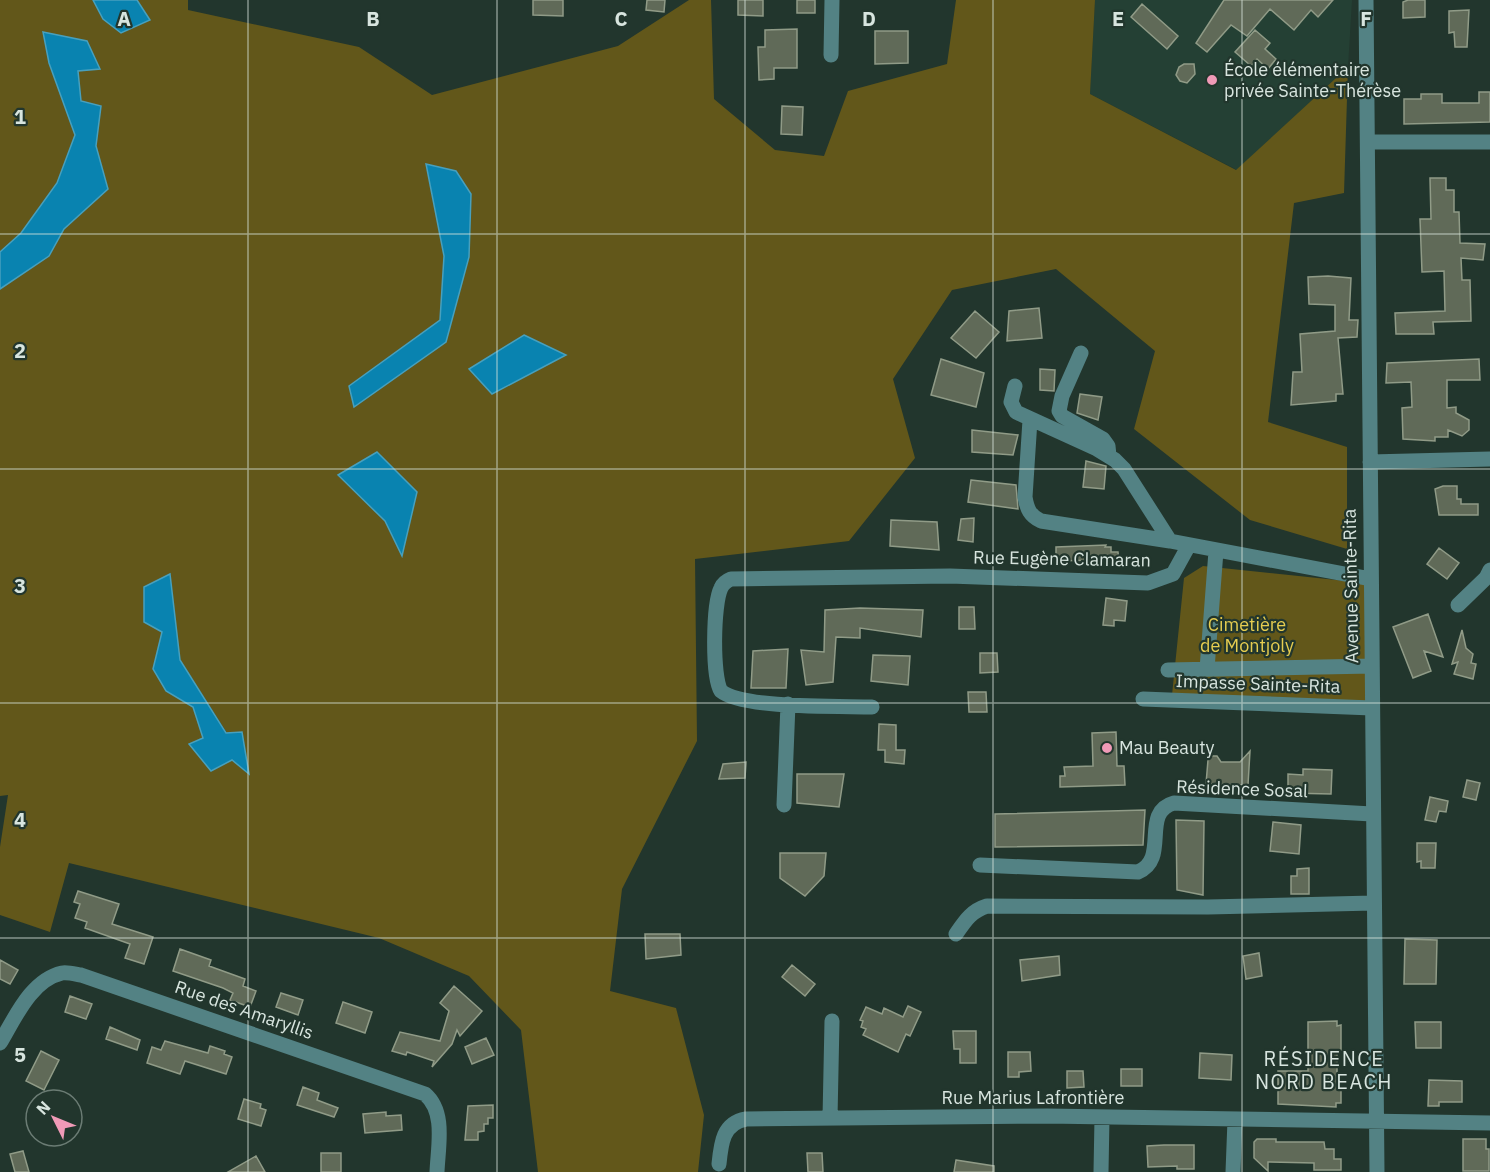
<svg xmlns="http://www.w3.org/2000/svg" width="1490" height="1172" viewBox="0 0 1490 1172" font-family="'IBM Plex Sans',sans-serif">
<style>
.built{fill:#244034}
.green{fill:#62571a;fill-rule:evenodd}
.water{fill:#0983b0;stroke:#47a0be;stroke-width:1.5}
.building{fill:#606a58;stroke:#909b87;stroke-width:1.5}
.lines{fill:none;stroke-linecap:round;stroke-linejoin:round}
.minor{stroke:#538284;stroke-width:15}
.grid{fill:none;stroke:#d8e5df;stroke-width:1.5;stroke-opacity:0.55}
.poi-dot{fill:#f09ab7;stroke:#22362d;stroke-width:2}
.labels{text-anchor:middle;stroke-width:4.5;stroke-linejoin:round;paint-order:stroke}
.poi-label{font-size:18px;fill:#d8e5df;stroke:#22362d;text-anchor:start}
.street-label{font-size:18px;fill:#d8e5df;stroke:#22362d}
.park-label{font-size:18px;fill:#e6cd50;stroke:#22362d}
.neighbourhood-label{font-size:20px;letter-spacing:1.5px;fill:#d8e5df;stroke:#22362d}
.grid-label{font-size:20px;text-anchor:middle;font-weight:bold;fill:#d8e5df;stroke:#22362d;stroke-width:4.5;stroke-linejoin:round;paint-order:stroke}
</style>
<rect width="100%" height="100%" fill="#22362d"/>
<path class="built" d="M1095,0h257l-4,67 -111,103 -147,-76z"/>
<path class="green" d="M0,0h93l10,19 46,1 -12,-20h51v10l171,37 73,48 186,-49 71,-46h22l3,99 61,51 49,6 24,-65 99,-27 9,-64h139l-5,94 146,76 112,-103 -4,126 -50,10 -26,219 79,25v102l-97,-29 -116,-91 21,-78 -99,-82 -104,21 -59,89 22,79 -66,83 -154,18 2,182 -75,148 -12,102 66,17 28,107 -6,57h-160l-17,-142 -52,-54 -90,-38 -310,-75 -19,69 -50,-17v-68l8,-52 -8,1v-507l49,-33 15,-27 44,-41 -12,-42 5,-40 -21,-5 -3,-30 22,-2 -50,-6 27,71 -19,49 -36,50 -21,19zM426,165l43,92 -23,85 -97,44 91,-66 4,-64zM417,492l-16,62 -16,-33zM170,574l10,86 47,73 22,40 -17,-13 -42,-16 13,-6 -10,-31 -27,-16 -13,-22 9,-37z
M1203,566l162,17 3,125 -196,-13 12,-117z"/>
<path class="water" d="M93,0h44l13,20 -29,13 -18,-14z
M43,32l44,9 13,28 -22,2 3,30 20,5 -5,40 12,43 -44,40 -15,27 -49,33v-37l21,-19 36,-50 18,-48 -26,-72z
M426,164l30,7 15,23 -2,63 -23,85 -92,65 -5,-21 91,-66 4,-64z
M524,335l42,20 -74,39 -23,-25z
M377,452l40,40 -15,64 -17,-35 -47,-46z
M170,574l10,86 46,73 16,-1 7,42 -17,-14 -21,11 -22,-27 14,-6 -10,-31 -27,-16 -13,-22 9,-37 -18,-10v-35z"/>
<path class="building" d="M533,0h30v16l-30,-1z
M647,0h18l-1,12 -18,-2z
M738,0h25v16l-25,-1z
M797,0h18v13h-18z
M1224,0h109l-15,17 -7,-7 -17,20 -24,-21 -23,27 -16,-11 -24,27 -11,-9z
M1408,0h17v17l-22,1v-16z
M1142,4l36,32 -11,13 -36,-32z
M1469,10l-2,37h-12l-1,-15 -5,1v-22z
M797,29v39h-23v11l-15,1 -1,-33h7v-17z
M1255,30l15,13 -5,6 11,10 -8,10 -11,-10 -6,7 -16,-14z
M875,31h33v32l-33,1z
M1184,64h10l1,10 -8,9 -7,-2 -4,-6 3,-8z
M1479,92h11v30l-86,2v-25h17v-5h21v9h37z
M782,106l21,1 -1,28 -21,-1z
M1430,178h16v12h8v22h5l1,31 25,1 -2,16 -22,-2 1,22h8l1,41 -38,1 1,12h-38l-1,-21 50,-2 -1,-40 -22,1 -2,-53h11z
M1328,276l23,2 -2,42h9l-1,17 -19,1 5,56h-7v7l-45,4 2,-33h9l-2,-38 35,-3v-26l-26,-1 -1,-27z
M1039,308l3,30 -35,3 2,-30z
M975,311l24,21 -23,26 -25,-20z
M941,359l43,14 -8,34 -45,-12z
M1479,359l1,21h-33v28l9,-1v6l13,7v10l-7,6 -14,-6v7h-13v4l-32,-2 -1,-31 10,-1 -1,-25 -25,1 1,-20z
M1040,369l15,1 -1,21 -14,-1z
M1080,394l22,3 -4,23 -21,-7z
M972,430l46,5 -5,20 -41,-3z
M1086,461l20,5 -2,23 -21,-2z
M971,480l45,5 2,24 -50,-7z
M1443,486h14v13h4v5h17v11h-39l-4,-26z
M974,518l-1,24 -15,-2 3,-21z
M891,520l46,2 2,28 -49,-4z
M1106,545l-1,2h6v5h7l1,12 -22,1v-5l-41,1v-14z
M1439,548l20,15 -12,16 -20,-15z
M1106,598l21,3 -2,20 -11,-1v6l-11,-1z
M959,607h15l1,22h-16z
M860,608l63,2 -2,27 -61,-9v10l-24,-1 -3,45 -27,3 -5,-35 23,2 1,-42z
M1428,614l15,43 -19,-6 7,20 -18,7 -20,-51z
M1462,630l4,18 7,6 -2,9 5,1 -3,15 -19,-5 4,-12 -6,2z
M788,649l-2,39h-35l2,-37z
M980,653h17l1,19 -18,1z
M873,655l37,1 -2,29 -37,-4z
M968,692h18l1,20h-18z
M879,724l17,1v25h9l-1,14 -19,-2v-12h-7z
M1116,732l1,34h7l1,19 -65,2v-11h5l-1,-9 29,-1 -1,-33z
M1250,751l-2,34 -42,-1 2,-24 3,-4h6l4,6h19z
M746,762l-1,16 -26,1 4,-15z
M1303,769l29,1 -1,24 -43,-1v-19l15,1z
M797,774h47l-5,33 -42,-4z
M1467,780l13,3 -4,17 -13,-3z
M1430,797l18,4 -2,11 -7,-1 -3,11 -11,-2z
M1145,810l-2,35 -148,2v-33z
M1176,820l28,1 -1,74 -26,-5z
M1273,822l28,3 -2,29 -29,-3z
M1417,843h19l-1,25h-14v-7l-4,1z
M780,853h46l-2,23 -19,20 -25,-18z
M1309,868v26h-18v-18h6v-7z
M78,891l41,13 -7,20 41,13 -9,27 -19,-6 5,-14 -45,-16 2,-6 -12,-4 5,-14 -6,-2z
M645,934h35l1,21 -35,4z
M1405,939l32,1 -1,44h-32z
M180,949l31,11 -2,6 36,13 -2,7 13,5 -6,16 -20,-7 3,-7 -10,-5 -50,-17z
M1259,953l3,23 -16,3 -3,-23z
M1059,956l1,19 -38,6 -2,-21z
M0,960l18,10 -8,14 -10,-5z
M792,965l23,19 -10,12 -23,-19z
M454,986l28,25 -22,25 -3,-6 -5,14 -20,23 2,-6 -27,-9 -1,3 -14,-4 8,-19 40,9 9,-30 -9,-8z
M281,993l22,7 -5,15 -22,-8z
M70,996l22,8 -6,15 -21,-7z
M343,1002l29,10 -7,21 -29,-10z
M908,1006l13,6 -11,24 -4,-2 -8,18 -35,-17 3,-6 -5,-2 2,-6 -3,-1 6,-13 16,7 2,-6 19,9z
M1337,1021v5l4,-1v25h-4v30h4v23h-5v4l-58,-3v-33h30v-49z
M1415,1022h26v26h-25z
M110,1027l30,13 -3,10 -31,-11z
M953,1031h23v32h-16v-14h-6z
M486,1038l8,17 -22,9 -7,-17z
M165,1041l43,12 2,-7 15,5 -1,3 8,3 -6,17 -41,-13 -5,13 -33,-11 5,-16 9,3z
M41,1051l18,9 -15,30 -18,-9z
M1008,1052h22l1,19 -12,1v5h-11z
M1200,1053l32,2 -1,25 -32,-2z
M1121,1069h21v17h-21z
M1067,1071h16l1,16 -17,1z
M1429,1080l33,1v21h-23v4h-11z
M303,1087l16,6 -2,7 21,8 -4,9 -37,-12z
M244,1099l17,5 -1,4 6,2 -5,16 -23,-7z
M493,1105v13h-5v6h-4v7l-6,1v8h-13l3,-34z
M386,1112v4l15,-1 1,15 -37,3 -2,-19z
M1257,1139h19v3h48l1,7h9v10h7v11h-27v-7l-46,-1v9l-14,-13v-16z
M1463,1139h23v10h3v22h-26z
M1164,1145h30v24h-17v-3l-29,1 -1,-21z
M23,1151l6,21h-14l-5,-18z
M321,1153h20v19h-20z
M807,1153h15l1,19h-15z
M256,1156l9,16h-37z
M956,1160l38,6v6h-40z"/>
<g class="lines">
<path class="minor" d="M1366,0l11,1172
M831,55l1,-55
M1368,142h122
M1081,353l-19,43 -3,15 3,5 41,23 5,7 1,10
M1015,386l-4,16 5,10 81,37 18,11 9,9 46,72 201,38
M1030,420l-5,77c2,12 5,19 16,24l129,20
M1370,462l120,-3
M1458,605l28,-27 4,-8
M1207,669l9,-118
M1168,670l204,-4
M1143,699l229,9
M872,707c-31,-1 -129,2 -151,-16 -9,-14 -8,-87 0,-103 2,-5 5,-7 10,-9l219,-3 198,7 25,-9 16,-29
M784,805l4,-101
M980,865l158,7c32,-13 2,-60 36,-69l198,11
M956,934c9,-13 15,-23 31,-28l221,1 165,-4
M0,1043c15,-25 31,-63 62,-70 5,-1 13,1 19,2l344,119c21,18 13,52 12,78
M830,1118l2,-97
M719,1164c2,-21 4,-41 27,-45l301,-3 443,7
M1101,1172l1,-54
M1233,1172l2,-52"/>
</g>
<path class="grid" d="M248,0v1172M497,0v1172M745,0v1172M993,0v1172M1242,0v1172M0,234h1490M0,469h1490M0,703h1490M0,938h1490"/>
<g class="poi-dot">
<circle cx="1212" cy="80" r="6"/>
<circle cx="1107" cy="748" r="6"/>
</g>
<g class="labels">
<g class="poi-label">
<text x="1224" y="76">École élémentaire<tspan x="1224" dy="21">privée Sainte-Thérèse</tspan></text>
<text x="1119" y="754">Mau Beauty</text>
</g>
<g class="street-label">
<text transform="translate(1062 559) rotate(1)" y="6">Rue Eugène Clamaran</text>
<text transform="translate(1351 586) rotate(-91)" y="6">Avenue Sainte-Rita</text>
<text transform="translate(1258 684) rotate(2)" y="6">Impasse Sainte-Rita</text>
<text transform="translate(1242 789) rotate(2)" y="6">Résidence Sosal</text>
<text transform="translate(244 1010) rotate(19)" y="6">Rue des Amaryllis</text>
<text x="1033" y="1104">Rue Marius Lafrontière</text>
</g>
<g class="park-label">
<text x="1247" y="631">Cimetière<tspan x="1247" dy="21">de Montjoly</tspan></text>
</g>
<g class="neighbourhood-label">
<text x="1324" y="1066">RÉSIDENCE<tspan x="1324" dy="23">NORD BEACH</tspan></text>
</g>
</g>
<g class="grid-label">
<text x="124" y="26">A</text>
<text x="373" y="26">B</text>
<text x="621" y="26">C</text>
<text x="869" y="26">D</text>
<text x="1118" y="26">E</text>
<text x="1366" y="26">F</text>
<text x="20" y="124">1</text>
<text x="20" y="358">2</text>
<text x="20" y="593">3</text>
<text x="20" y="827">4</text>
<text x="20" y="1062">5</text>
</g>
<g transform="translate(54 1118) rotate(313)"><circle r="28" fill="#22362d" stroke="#6b7c74" stroke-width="1.5"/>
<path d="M0-4.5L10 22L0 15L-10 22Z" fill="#f09ab7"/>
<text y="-9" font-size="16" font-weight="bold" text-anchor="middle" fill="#d8e5df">N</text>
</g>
</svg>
